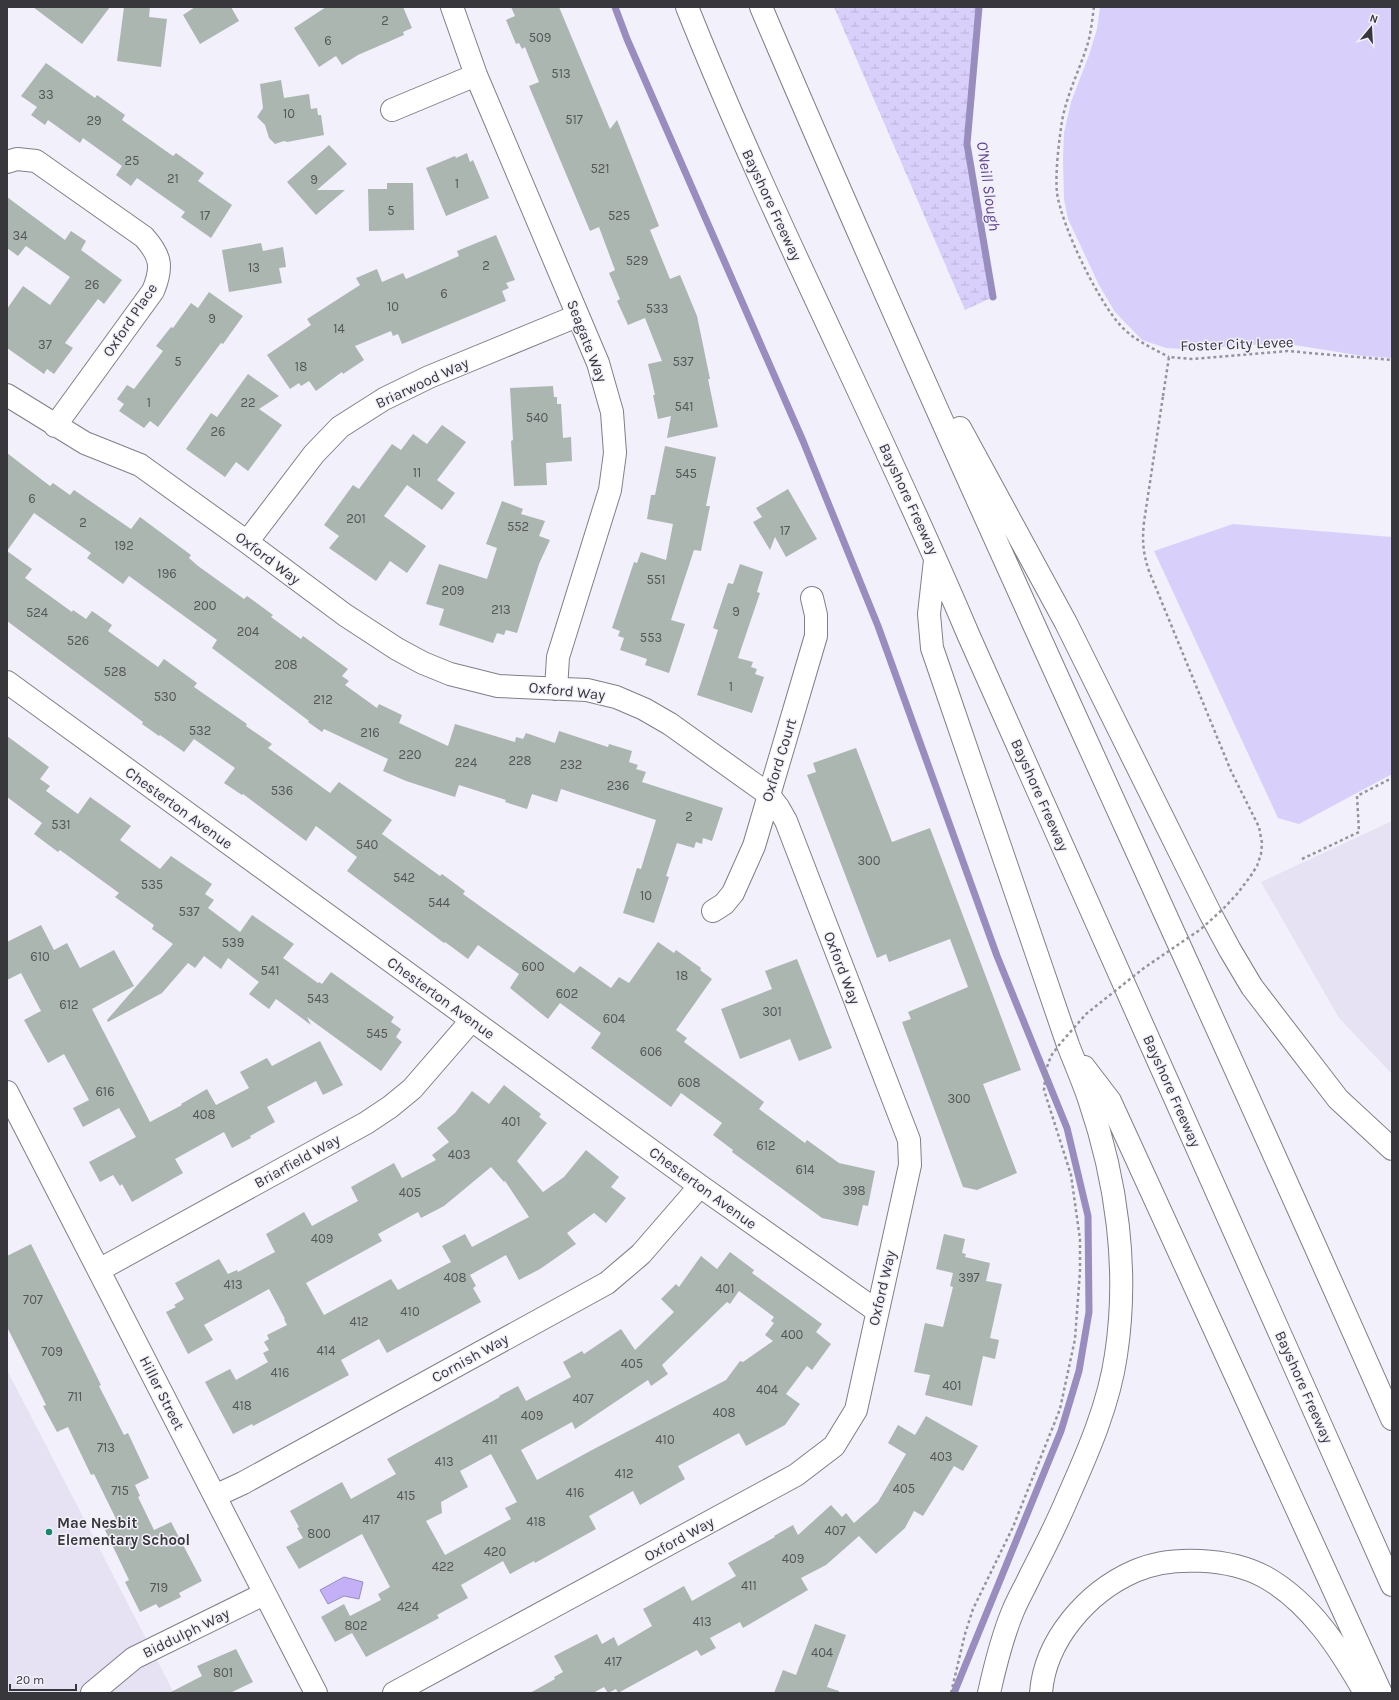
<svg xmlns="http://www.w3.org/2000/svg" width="1399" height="1700" viewBox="0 0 1399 1700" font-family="Karla,sans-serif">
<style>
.built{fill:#e6e2f3}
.wetland{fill:url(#wetland-marsh)}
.pitch{fill:#d9cffb}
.water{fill:#c3b0f7;stroke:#998cbf}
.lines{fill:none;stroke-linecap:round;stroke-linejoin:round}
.stream{stroke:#998cbf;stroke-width:7}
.building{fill:#abb6b1;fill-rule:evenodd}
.minor-casing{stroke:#817f88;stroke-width:24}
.tertiary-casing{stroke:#817f88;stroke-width:24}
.motorway-casing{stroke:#817f88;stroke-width:24}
.path{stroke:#95949b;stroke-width:2.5;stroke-dasharray:3 3;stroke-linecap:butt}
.minor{stroke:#fff;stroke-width:22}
.tertiary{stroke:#fff;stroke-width:22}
.motorway{stroke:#fff;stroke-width:22}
.path-bridge{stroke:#95949b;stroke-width:2.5;stroke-dasharray:3 3;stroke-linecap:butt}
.poi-dot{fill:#12896a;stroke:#f2f0fa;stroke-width:1.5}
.labels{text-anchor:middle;stroke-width:3;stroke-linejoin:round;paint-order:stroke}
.number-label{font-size:13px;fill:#555758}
.street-label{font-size:15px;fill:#38373b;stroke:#f2f0fa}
.poi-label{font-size:15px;font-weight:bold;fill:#38373b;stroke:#f2f0fa;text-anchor:start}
.water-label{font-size:16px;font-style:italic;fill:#5f4396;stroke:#f2f0fa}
</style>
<defs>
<pattern id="wetland-marsh" width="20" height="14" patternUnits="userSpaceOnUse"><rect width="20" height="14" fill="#d9cffb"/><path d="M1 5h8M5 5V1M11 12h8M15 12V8" fill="none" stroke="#bbb2d8"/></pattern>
</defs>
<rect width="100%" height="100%" fill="#f2f0fa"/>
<path class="built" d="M1392,821v253l-53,-56 -78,-136z
M7,1370l167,323h-167z"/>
<path class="wetland" d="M834,7h145l-12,137 26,153 -28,13z"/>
<path class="pitch" d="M1100,7h292v351l-29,-2 -75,-12 -51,1 -40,5 -31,-2 -24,-8 -27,-28 -16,-27 -31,-66 -4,-20 -1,-39 1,-27 7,-31 18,-47 8,-26z
M1233,524l159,13v237l-93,50 -21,-6 -124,-267z"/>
<path class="water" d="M344,1577l19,5 -4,17 -15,-3 -16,8 -8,-14z"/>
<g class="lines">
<path class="stream" d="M615,7l12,32 176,402 75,185 119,330 70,172 21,88 1,96 -10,59 -18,60 -107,262
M979,7l-12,137 26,153"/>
</g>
<path class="building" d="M33,7h77l-28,37z
M124,7h26l-1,10 18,2 -6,48 -44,-6z
M195,7h36l8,14 -39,23 -17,-29z
M326,7h77l9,21 -9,4 1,3 -46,20 -16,10 -6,-9 -17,11 -25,-39z
M511,7h48l51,122 7,-9 42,106 -9,4 20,49 10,-4 17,41 13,63h-2l10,48 -51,11 4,-22 -13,3 -5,-24h2l-7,-31 14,-3 -17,-43 -17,7 -11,-24 3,-2 -11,-26 6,-3 -16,-43 -9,4 -61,-145 10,-4 -14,-35 -3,2 -3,-6 -3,1 -10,-24 9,-4z
M46,63l49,35 2,-3 28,20 -3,5 51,36 3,-3 28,20 -6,8 34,24 -21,33 -30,-21 4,-5 -48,-34 -6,8 -15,-11 6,-9 -39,-28 -3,5 -32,-23 -3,5 -14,-10 6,-8 -16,-11z
M281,80l3,18 25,-4 2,15 6,-1 1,7h3l3,20 -37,7 -3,-1 -9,3 -6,-6 -4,-13 -8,-8 6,-9 -3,-24z
M329,145l18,19 -30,26h28l-29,25 -29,-33z
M467,153l3,9 3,-2 16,38 -43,18 -20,-48 29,-12 1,2z
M387,183h26l1,47 -45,1 -1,-42h19z
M7,197l58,43 6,-9 15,10 -5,9 41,30 -18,24 -6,-5 -33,44 8,5 -19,26 -7,-5 -3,5 -37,-26v-39l16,-23 27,19 20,-28 -44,-31 -8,10 -11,-8z
M496,235l19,45 -9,3 3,5 -7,3 4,10 -104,43 -4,-10 -5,2 -2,-5 -36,15 9,14 -21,14 -1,-2 -26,19 -7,-10 -8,5 -2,-3 -9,6 -23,-34 44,-30 -4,-6 53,-34 -4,-7 21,-9 5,13 21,-9 3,6 53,-23 -2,-5z
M261,243l2,8 20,-4 3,20 -7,1 3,15 -53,9 -7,-42z
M209,292l34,24 -20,28 -2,-1 -63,84 -8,-6 -6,7 -25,-17 5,-7 -7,-5 10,-14 7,4 29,-38 -7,-5 15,-19 2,1 18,-25 7,5z
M248,374l31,22 -20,13 23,16 -34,46 -12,-9 -11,15 -39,-28 25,-36 6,4z
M553,386l1,11h3v7h4l2,34 8,-1 1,24 -26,2 1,22 -33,1 -3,-45 2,-1 -3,-52z
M442,425l24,17 -29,38 18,13 -13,17 -35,-25 -23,31 42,30 -19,27 -17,-12 -14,20 -47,-33 10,-12 -15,-11 29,-40 6,4 33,-45 9,6 12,-16 14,10z
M665,446l51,11 -10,49h4l-9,45 -7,-1 -23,70 14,4 -16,49 -24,-8 2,-6 -27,-9 4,-12 -6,-2 2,-5 -8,-3 22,-66 3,1 4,-11 25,8 7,-36 -26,-5 4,-24h4z
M7,453l43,33 3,-3 17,12 4,-5 57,39 9,-12 51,38 -2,3 9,8 46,33 3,-3 26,19 -2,2 30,22 2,-3 45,33 -6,7 7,5 -4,4 32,23 2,-4 23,11 -3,8 49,23 7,-22 60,18 1,-5 7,2 3,-6 29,10 4,-12 49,16 1,-3 23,7 -3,11 9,3 -2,4 10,3 -4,10 81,26 -11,33 -9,-3 -1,6 -6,-2 -2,6 -17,-5 -11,33 3,1 -15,46 -31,-10 14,-45 4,1 15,-49 -95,-31 -4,13 -25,-8 -5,15 -22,-7 1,-2 -47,-15 -4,12 -49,-16 -23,-10 5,-12 -64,-30 -2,3 -14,-10 1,-1 -97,-73 5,-8 -88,-64 -6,8 -36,-26 4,-5 -57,-40 -27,38z
M788,489l29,50 -31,18 -11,-20 -5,13 -17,-28 9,-5 -6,-9z
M502,501l21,8 -2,5 24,7 -6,15 11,4 -11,24 -22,69 -11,-3 -2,5 -7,-2 -4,10 -54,-18 5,-16 -18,-5 13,-40 48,15 10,-31 -11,-4z
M7,551l25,18 -7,9 47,34 1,-2 13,9 6,-8 20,14 -4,6 50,36 6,-8 33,24 -3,4 53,37 -1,2 26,18 -4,4 62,45 9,-11 53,38 -10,14 58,42 2,-2 23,17 -2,3 111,79 6,-7 31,22 8,-11 10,6 29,-41 16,11 2,-3 25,18 -1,2 12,9 -36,51 11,8 -3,4 80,60 -5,7 46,34 2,-3 32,23 36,8 -7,35 -5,-1 -5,21 -36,-8 -90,-66 1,-2 -20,-15 9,-12 -41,-30 -10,14 -80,-59 10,-15 -41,-30 -12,16 -38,-31 9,-14 -41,-29 -10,14 -23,-17 -1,1 -97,-72 10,-14 -41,-31 -10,15 -63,-47 -1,1 -18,-12 11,-15 -41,-29 -10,13 -24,-17 -1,1 -17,-12 1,-2 -136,-101z
M740,564l23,8 -6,20 3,1 -22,65 15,4 -2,5 6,2 -2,5 9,3 -12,36 -55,-18 21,-65 -5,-2 15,-45 5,1z
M7,736l42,31 -9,12 10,7 -4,5 32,23 12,-17 41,29 -11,14 40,29 11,-13 41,28 -7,10 9,6 -6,8 32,24 12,-17 42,29 -11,14 35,25 1,-1 3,2 9,-12 63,45 -3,5 10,7 -5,8 6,5 -21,29 -74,-54 4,8 -35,-26 -7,10 -20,-15 10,-12 -31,-24 -7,11 -17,-13 -9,12 -7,-5 -26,30 -54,29 -1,-2 66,-76 -21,-15 2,-4 -39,-28 4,-4 -59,-43 -2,2 -24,-18 8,-11 -35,-26z
M856,748l36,94 38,-14 91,242 -38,14 34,89 -40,17 -14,-3 -61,-165 9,-3 -3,-7 60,-25 -18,-48 -61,23 -3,-8 -9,4 -70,-183 9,-3 -3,-9z
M41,925l13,25 13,-7 13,25 34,-18 20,36 -42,23 58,113 32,-17 -1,-1 26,-15 9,16 33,-17 -9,-16 27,-14 5,8 48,-25 23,44 -20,10 -7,-14 -49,26 8,15 -25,14 1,2 -19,10 -8,-16 -49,27 8,14 -51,29 -10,-18 -2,2 -7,-11 -13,7 -11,-20 47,-25 -17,-29 -36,19 -10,-19 16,-8 -25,-46 -16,9 -24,-43 17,-9 -20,-38 -14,7v-38z
M797,959l35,89 -33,13 -9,-22 -50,20 -19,-50 51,-20 -7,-18z
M504,1085l37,29 -2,3 8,6 -30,38 26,31 21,-15 22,-27 33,27 -8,10 15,11 -20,25 -12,-10 -27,20 9,11 -36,25 -21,11 -13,-25 -36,20 6,11 -3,2 8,14 -94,51 -8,-14 -38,21 8,15 -71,38 -25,13 -1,-2 -19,10 -28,-52 25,-13 6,11 32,-18 -5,-9 6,-3 -5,-8 5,-3 -2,-4 20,-10 -3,-6h1l-16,-30 -65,36 9,15 -25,14 -22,-42 10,-5 -2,-2 10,-6 -9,-16 44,-24 9,15 9,-4 1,2 37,-20 -9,-18 38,-22 8,14 46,-25 -7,-14 43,-24 8,15 34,-18 -4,-5 17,-13 -12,-14 18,-15 17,-22 17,13zM491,1167l13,15 1,-1 24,36 -57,30 -7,-13 -23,12 9,16 -53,28 -7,-11 -67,36 -18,-32 76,-42 -4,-7 40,-22 3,6 23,-12z
M944,1234l21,5 -3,14 4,1 -1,3 25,6 -4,18 16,3 -12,54 9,2 -4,19 -12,-3 -11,50 -47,-11 5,-20 -16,-3 11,-49 18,4 10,-40 -3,-1 3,-13 -17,-4z
M31,1244l70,141 -2,1 25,49 4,-2 21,45 -14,7 5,11 -2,1 16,33 17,-8 31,59 -23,12 2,4 -22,11 -3,-4 -16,8 -15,-30 4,-2 -24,-50 13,-7 -24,-49 -3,1 -23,-48 -11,5 -14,-26 3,-1 -39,-78v-71z
M730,1252l24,18 -2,3 70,51 -6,8 15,12 -19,26 -5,-4 -21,28 14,10 -15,21 -39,21 -7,-13 -61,33 7,13 -45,26 -7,-14 -44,25 7,13 -61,34 -1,-2 -24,13 -7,-13 -42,24 7,13 -31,17 2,3 -73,39 -14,-24 -17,9 -14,-25 23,-13 6,12 31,-16 -3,-6 12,-7 -28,-53 -63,35 -13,-22 17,-9 -6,-10 2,-1 -9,-16 52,-29 9,17 45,-25 -9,-15 113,-62 -1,-1 19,-10 8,15 45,-24 -8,-15 19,-11 2,3 37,-25 14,21 39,-38 -13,-13 15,-15 3,3 22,-31 16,13zM739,1291l35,26 -3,4 3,2 -9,12 8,6 -30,21 -3,-1 -14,19 -134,70 -55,30 -16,-30 51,-28 3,7 73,-49 3,6 17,-12 -6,-9 65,-63 3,2zM491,1454l26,48 -12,6 6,11 -66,36 -19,-34 16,-8 -1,-11 27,-15 -8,-16z
M926,1416l52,30 -15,25 -9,-5 -31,50 -9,-5 -9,17 -29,26 -17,-18 -33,29 -25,13 7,12 -65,38 -3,-6 -30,16 6,10 -15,8 -4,-6 -79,43 -2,-4 -8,4 -4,-6 -11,6h-63l25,-14 -1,-2 9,-5 -9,-16 43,-22 5,10 12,-7 4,9 34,-20 -9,-17 41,-23 8,15 44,-25 -8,-13 47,-26 -1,-1 19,-11 5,10 33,-30 11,12 4,-4 8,10 24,-21 28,-48 -18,-11 10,-18 17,10z
M815,1624l31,11 -19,52 12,4v2h-65l9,-23 13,5z
M236,1649l17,33 -23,11h-61l33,-17 -5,-10z"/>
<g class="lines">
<defs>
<path id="minor" d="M452,7l24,68 122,288 14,49 3,41 -5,37 -52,167 -2,32
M392,110l84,-35
M7,162l10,-3 19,2 108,76c17,19 19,30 9,54l-98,135
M7,395l78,48 55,22 107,77 98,73 52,34 26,14 27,11 48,12 89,4 29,7 28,12 26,15 98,70 10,13 8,14 123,319 1,25 -54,245 -22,36 -38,29 -402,218
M247,542l67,-88 26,-27 44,-28 45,-22 148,-61
M7,682l693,504 177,125
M713,911l11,-7 9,-11 21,-47 62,-210v-21l-4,-17
M99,1270l267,-147 24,-16 22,-18 59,-68
M215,1496l28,-13 364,-200 34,-29 59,-68
M92,1693l42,-35 130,-64"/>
<path id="tertiary" d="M7,1092l309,601"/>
<path id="motorway" d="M687,7c85,213 192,416 281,627l424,951
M761,7c202,474 423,940 631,1412
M960,428l106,195 144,290 20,37 22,37 86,112 54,50
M935,560l-6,54 3,34 136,397c7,18 15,36 21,54 28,82 40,171 27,256 -7,49 -28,97 -48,142 -11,26 -24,52 -37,77 -6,13 -13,25 -18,37 -11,26 -18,55 -24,82
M1084,1067l26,34 271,592
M1041,1693c4,-53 46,-101 94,-122 36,-16 95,-13 130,6 45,25 75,72 100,116"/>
</defs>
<use href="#minor" class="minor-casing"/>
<use href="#tertiary" class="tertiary-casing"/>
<use href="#motorway" class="motorway-casing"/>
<path class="path" d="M1094,7c-2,13 -3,27 -7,39 -8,25 -20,48 -25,75 -3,20 -7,52 -5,72 5,34 41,108 64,133 13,14 31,22 48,31
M1163,396l6,-39 23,2 95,-8 105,9
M1302,859l57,-27 -2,-36 35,-18"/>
<use href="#minor" class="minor"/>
<use href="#tertiary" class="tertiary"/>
<use href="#motorway" class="motorway"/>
<path class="path-bridge" d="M951,1693l14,-59 8,-25 40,-82 47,-118 15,-70 5,-68v-32l-9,-64 -27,-85 2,-20 5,-14 8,-11 27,-31 58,-46 57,-39 22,-20 14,-15 13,-17 7,-11 4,-12 1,-11 -3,-16 -28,-56 -82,-200c-6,-18 -7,-30 -5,-49l19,-126"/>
</g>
<circle class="poi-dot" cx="49" cy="1532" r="4"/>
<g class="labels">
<g class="number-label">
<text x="385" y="25">2</text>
<text x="540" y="42">509</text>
<text x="328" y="45">6</text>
<text x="561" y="78">513</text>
<text x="46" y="99">33</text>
<text x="289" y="118">10</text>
<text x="574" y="124">517</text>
<text x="94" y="125">29</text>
<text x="132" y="165">25</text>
<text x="600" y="173">521</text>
<text x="173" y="183">21</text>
<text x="314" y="184">9</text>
<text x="457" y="188">1</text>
<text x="391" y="215">5</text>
<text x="205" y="220">17</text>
<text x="619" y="220">525</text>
<text x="20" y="240">34</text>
<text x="637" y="265">529</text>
<text x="486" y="270">2</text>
<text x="254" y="272">13</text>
<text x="92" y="289">26</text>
<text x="444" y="298">6</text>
<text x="393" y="311">10</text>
<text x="657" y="313">533</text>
<text x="212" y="323">9</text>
<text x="339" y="333">14</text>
<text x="45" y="349">37</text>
<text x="178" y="366">5</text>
<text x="683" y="366">537</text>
<text x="301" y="371">18</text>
<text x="149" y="407">1</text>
<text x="248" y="407">22</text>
<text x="684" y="411">541</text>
<text x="537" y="422">540</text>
<text x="218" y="436">26</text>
<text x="417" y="477">11</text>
<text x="686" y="478">545</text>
<text x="32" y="503">6</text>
<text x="356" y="523">201</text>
<text x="83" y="527">2</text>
<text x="518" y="531">552</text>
<text x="785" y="535">17</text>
<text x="124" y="550">192</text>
<text x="167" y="578">196</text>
<text x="656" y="584">551</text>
<text x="453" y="595">209</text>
<text x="205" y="610">200</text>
<text x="501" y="614">213</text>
<text x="736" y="616">9</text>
<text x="37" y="617">524</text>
<text x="248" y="636">204</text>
<text x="651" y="642">553</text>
<text x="78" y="645">526</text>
<text x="286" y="669">208</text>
<text x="115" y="676">528</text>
<text x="731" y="691">1</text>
<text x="165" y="701">530</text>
<text x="323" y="704">212</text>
<text x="200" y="735">532</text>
<text x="370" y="737">216</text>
<text x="410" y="759">220</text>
<text x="520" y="765">228</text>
<text x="466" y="767">224</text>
<text x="571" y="769">232</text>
<text x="618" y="790">236</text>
<text x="282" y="795">536</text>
<text x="689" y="821">2</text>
<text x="61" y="829">531</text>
<text x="367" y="849">540</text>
<text x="869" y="865">300</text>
<text x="404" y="882">542</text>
<text x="152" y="889">535</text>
<text x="646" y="900">10</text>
<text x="439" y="907">544</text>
<text x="189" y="916">537</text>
<text x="233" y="947">539</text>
<text x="40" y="961">610</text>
<text x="533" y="971">600</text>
<text x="270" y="975">541</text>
<text x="682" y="980">18</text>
<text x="567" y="998">602</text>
<text x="318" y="1003">543</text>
<text x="69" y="1009">612</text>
<text x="772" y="1016">301</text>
<text x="614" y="1023">604</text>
<text x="377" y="1038">545</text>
<text x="651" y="1056">606</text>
<text x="689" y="1087">608</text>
<text x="105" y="1096">616</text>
<text x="959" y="1103">300</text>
<text x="204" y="1119">408</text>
<text x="511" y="1126">401</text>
<text x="766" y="1150">612</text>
<text x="459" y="1159">403</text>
<text x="805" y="1174">614</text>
<text x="854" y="1195">398</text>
<text x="410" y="1197">405</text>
<text x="322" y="1243">409</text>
<text x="455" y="1282">408</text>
<text x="969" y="1282">397</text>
<text x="233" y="1289">413</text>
<text x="725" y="1293">401</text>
<text x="33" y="1304">707</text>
<text x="410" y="1316">410</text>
<text x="359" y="1326">412</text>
<text x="792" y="1339">400</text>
<text x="326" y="1355">414</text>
<text x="52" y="1356">709</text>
<text x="632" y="1368">405</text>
<text x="280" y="1377">416</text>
<text x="952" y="1390">401</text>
<text x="767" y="1394">404</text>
<text x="75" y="1401">711</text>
<text x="583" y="1403">407</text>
<text x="242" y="1410">418</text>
<text x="724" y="1417">408</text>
<text x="532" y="1420">409</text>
<text x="490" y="1444">411</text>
<text x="665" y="1444">410</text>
<text x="106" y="1452">713</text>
<text x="941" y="1461">403</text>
<text x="444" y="1466">413</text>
<text x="624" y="1478">412</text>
<text x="904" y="1493">405</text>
<text x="120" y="1495">715</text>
<text x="575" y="1497">416</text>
<text x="406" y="1500">415</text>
<text x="371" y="1524">417</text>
<text x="536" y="1526">418</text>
<text x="835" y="1535">407</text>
<text x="319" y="1538">800</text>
<text x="495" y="1556">420</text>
<text x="793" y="1563">409</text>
<text x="443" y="1571">422</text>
<text x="749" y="1590">411</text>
<text x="159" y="1592">719</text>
<text x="408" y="1611">424</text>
<text x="702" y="1626">413</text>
<text x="356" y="1630">802</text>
<text x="822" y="1657">404</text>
<text x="613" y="1666">417</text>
<text x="223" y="1677">801</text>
</g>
<g class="street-label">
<text transform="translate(772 205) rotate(65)" y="5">Bayshore Freeway</text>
<text transform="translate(130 320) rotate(-56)" y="5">Oxford Place</text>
<text transform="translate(587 341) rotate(69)" y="5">Seagate Way</text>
<text transform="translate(1237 344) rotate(-2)" y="5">Foster City Levee</text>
<text transform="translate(422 383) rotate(-25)" y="5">Briarwood Way</text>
<text transform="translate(909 499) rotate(65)" y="5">Bayshore Freeway</text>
<text transform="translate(268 558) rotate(37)" y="5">Oxford Way</text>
<text transform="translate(567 691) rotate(6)" y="5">Oxford Way</text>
<text transform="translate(779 760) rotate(-73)" y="5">Oxford Court</text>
<text transform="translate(1040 795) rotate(66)" y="5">Bayshore Freeway</text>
<text transform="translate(179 808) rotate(36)" y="5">Chesterton Avenue</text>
<text transform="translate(842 968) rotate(69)" y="5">Oxford Way</text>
<text transform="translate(441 998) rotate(36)" y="5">Chesterton Avenue</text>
<text transform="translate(1172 1091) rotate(66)" y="5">Bayshore Freeway</text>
<text transform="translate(297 1161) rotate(-29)" y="5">Briarfield Way</text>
<text transform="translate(703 1188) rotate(36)" y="5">Chesterton Avenue</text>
<text transform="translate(882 1288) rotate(-77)" y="5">Oxford Way</text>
<text transform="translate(470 1358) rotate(-29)" y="5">Cornish Way</text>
<text transform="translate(1304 1387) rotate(66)" y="5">Bayshore Freeway</text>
<text transform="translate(162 1393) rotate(63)" y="5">Hiller Street</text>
<text transform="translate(679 1539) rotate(-29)" y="5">Oxford Way</text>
<text transform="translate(186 1633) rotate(-26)" y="5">Biddulph Way</text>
</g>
<g class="poi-label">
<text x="57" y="1528">Mae Nesbit<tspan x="57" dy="17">Elementary School</tspan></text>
</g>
<g class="water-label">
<text transform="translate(989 186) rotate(82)" y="6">O'Neill Slough</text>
</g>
</g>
<rect width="1399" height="1700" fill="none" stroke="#38373b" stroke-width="16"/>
<g transform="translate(1371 28) rotate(18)" stroke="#f2f0fa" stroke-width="3" paint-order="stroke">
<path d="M0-3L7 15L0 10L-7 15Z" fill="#38373b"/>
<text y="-6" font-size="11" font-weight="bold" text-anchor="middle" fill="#38373b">N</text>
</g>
<path d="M10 1684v6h66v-6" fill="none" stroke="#38373b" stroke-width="2"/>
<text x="16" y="1684" font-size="12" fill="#38373b" stroke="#f2f0fa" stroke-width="3" paint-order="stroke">20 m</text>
</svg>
